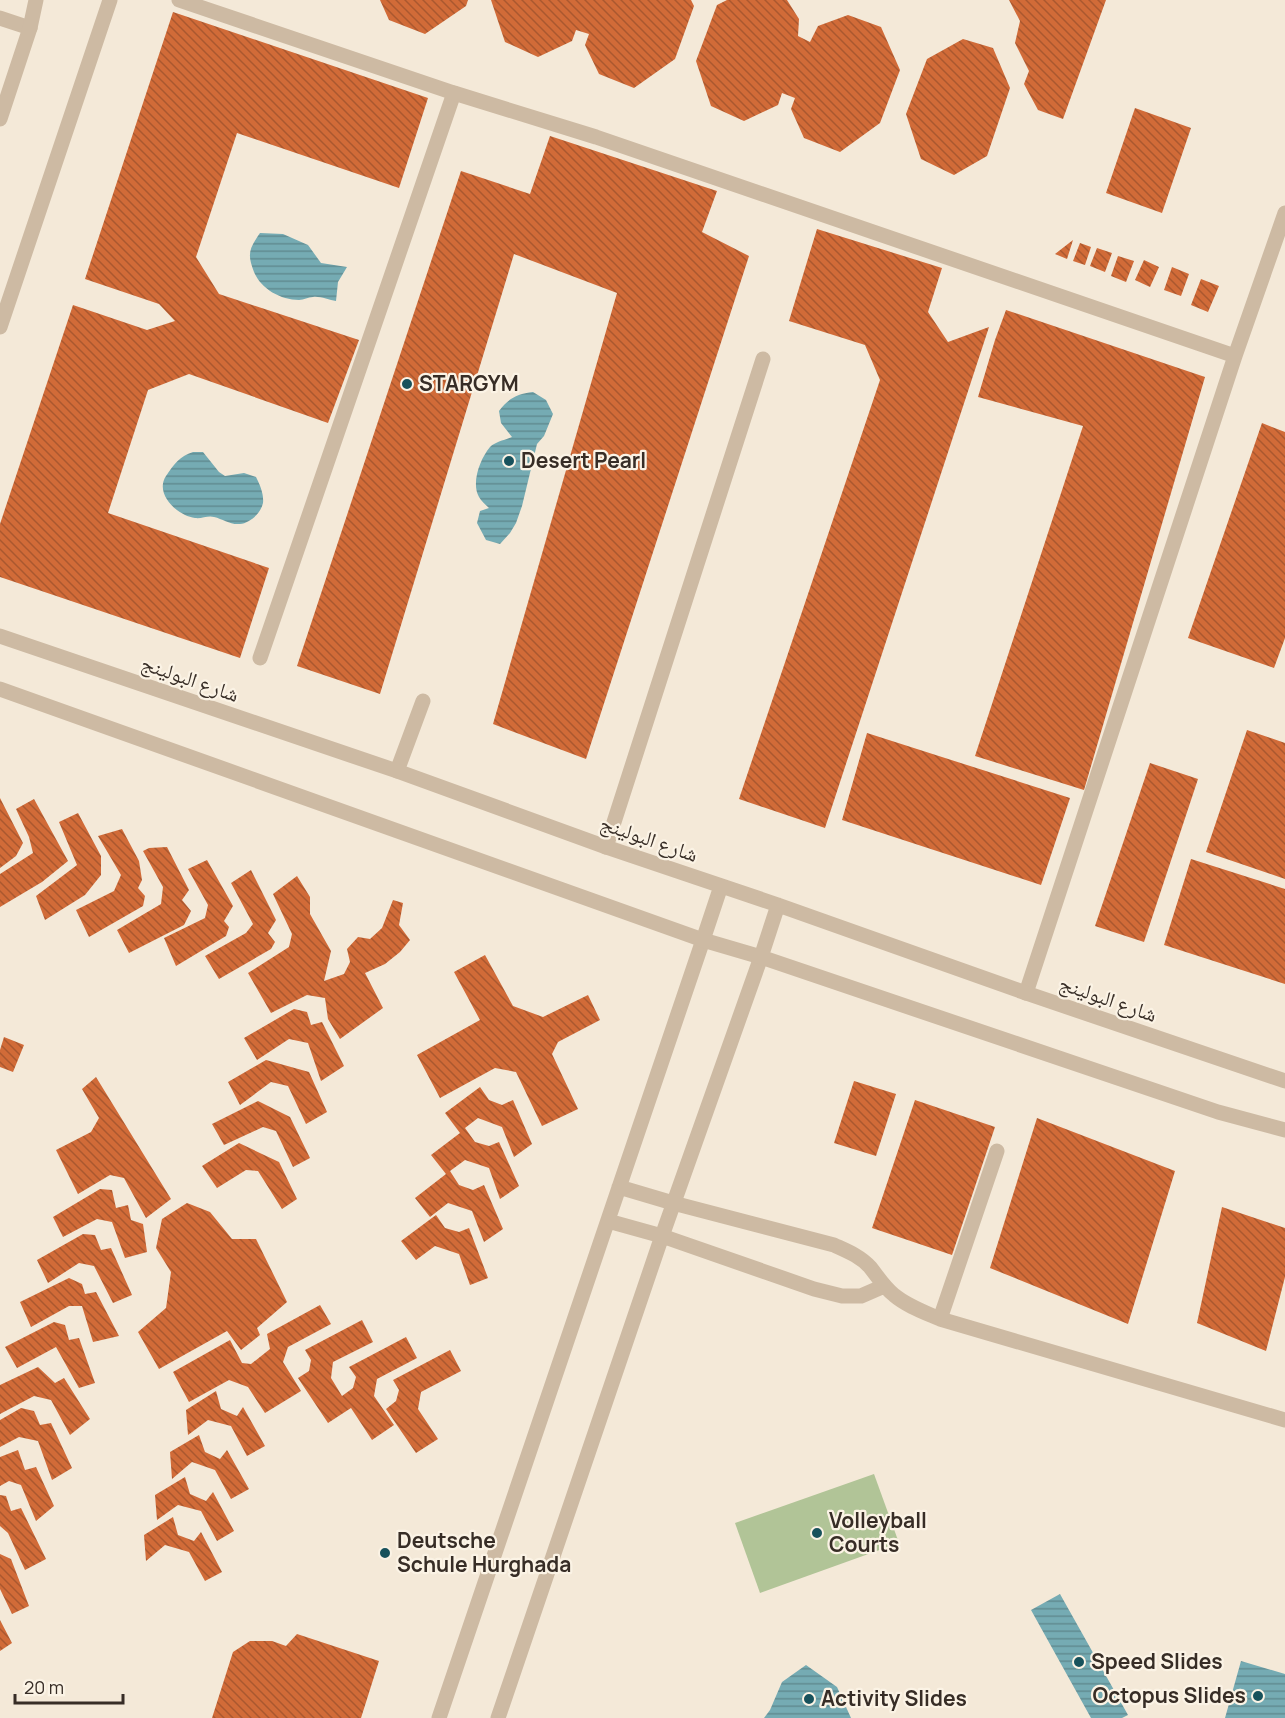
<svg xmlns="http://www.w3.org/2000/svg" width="1285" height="1718" viewBox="0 0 1285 1718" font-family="Manrope,'Noto Naskh Arabic',sans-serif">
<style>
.green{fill:#b1c497}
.water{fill:url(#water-rules)}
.building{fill:url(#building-back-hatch)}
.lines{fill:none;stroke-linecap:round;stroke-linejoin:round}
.service{stroke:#cdbaa3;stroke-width:15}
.minor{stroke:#cdbaa3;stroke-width:15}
.tertiary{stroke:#cdbaa3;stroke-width:15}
.poi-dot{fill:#18525c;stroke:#fbf3e5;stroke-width:2}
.labels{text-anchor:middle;stroke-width:4.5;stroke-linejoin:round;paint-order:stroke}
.poi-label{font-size:21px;font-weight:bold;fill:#372d26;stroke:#fbf3e5;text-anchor:start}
.street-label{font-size:21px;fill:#372d26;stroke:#fbf3e5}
</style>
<defs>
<pattern id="water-rules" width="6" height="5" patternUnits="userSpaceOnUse" patternTransform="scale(1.5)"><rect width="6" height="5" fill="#75abb3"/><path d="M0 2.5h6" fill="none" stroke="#618c91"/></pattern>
<pattern id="building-back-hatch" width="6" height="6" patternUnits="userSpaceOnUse" patternTransform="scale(1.5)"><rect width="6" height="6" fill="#d16b38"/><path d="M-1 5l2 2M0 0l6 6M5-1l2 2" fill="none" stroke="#aa582f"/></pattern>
</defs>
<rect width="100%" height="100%" fill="#f4e9d8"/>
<path class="green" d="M874,1474l25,69 -139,50 -25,-70z"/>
<path class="water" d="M260,233l23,1 25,11 13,18 26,4 -9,15 -2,19c-7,-1 -16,-5 -23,-4 -5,0 -9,3 -14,3 -18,0 -38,-11 -45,-28 -7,-18 -5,-23 6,-39z
M533,392l13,8 7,14 -9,22 -7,8 -15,62 -6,17 -6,10 -10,11 -14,-4 -9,-17 3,-12 9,-3c-4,-4 -8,-7 -10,-11 -8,-14 1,-38 11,-50 5,-5 15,-7 22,-10l-11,-14 -2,-12c10,-13 18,-17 34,-19z
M193,452h10l16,20 6,4 19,-3 12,4c4,8 8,17 7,26 -2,10 -13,20 -23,21 -10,1 -17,-5 -26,-7 -6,-2 -12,2 -19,1 -17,-2 -41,-24 -29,-42 8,-12 14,-20 27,-24z
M1060,1594l68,121 -6,3h-31l-60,-108z
M1241,1661l44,13v44h-60z
M806,1665l31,22 14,31h-87l6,-8 12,-28z"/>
<path class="building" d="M380,0h88l-2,6 -41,28 -36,-14z
M491,0h200l3,6 -19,53 -41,29 -35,-14 -14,-29 4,-11 -13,-4 -4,11 -34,16 -33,-15z
M727,0h60l12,19 -1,17 12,6 8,-16 30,-11 33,12 19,43 -20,53 -40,29 -36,-14 -13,-29 4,-11 -13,-5 -4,12 -34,16 -33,-15 -15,-45 21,-56z
M1009,0h97l-43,119 -25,-9 -14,-26 5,-13 -14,-28 5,-22z
M173,12l255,86 -29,90 -162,-55 -41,124 23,37 140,46 -31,83 -139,-49 -41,16 -40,123 161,55 -29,90 -240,-81v-53l73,-219 74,25 28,-9 -16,-17 -74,-25z
M963,39l30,9 17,40 -23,68 -33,19 -33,-16 -15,-45 21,-55z
M1135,108l56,20 -29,85 -56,-20z
M550,136l167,55 -15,41 47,24 -163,503 -93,-35 124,-431 -103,-39 -134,440 -83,-28 164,-495 69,23z
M817,229l125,39 -14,44 20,30 41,-15 -164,501 -86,-29 141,-419 -15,-35 -76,-24z
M1073,240l-6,19 -12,-5z
M1080,243l11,4 -6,18 -12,-4z
M1097,248l15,5 -7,19 -15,-6z
M1118,256l16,5 -8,21 -15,-6z
M1144,260l15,7 -9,20 -15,-7z
M1172,267l17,7 -8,22 -17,-6z
M1201,279l18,7 -11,26 -17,-7z
M1006,310l199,67 -121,413 -109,-34 108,-330 -105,-29 17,-57z
M1262,423l23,9v206l-11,30 -86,-30z
M1247,730l38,13v136l-79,-27z
M867,733l203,65 -29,87 -199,-65z
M1150,763l48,16 -54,163 -49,-16z
M0,798l23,45 -7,13 -16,12z
M34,799l34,62 -26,21 -42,25v-33l33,-21 -4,-16 -13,-28z
M78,813l23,43v19l-16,20 -40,25 -9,-24 41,-31 -18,-43z
M122,829l17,32 3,19 -4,8 7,8 -2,10 -54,31 -13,-27 38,-19 7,-16 -23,-39z
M167,847l22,43 -7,10 9,11 -7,14 -55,28 -12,-23 44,-26 2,-17 -20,-36 6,-3z
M1191,859l94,30v95l-121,-39z
M207,860l26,46 -9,15 5,6 -3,9 -50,30 -12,-28 41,-20 3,-13 -20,-36z
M251,870l25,50 -8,13 7,9 -4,7 -52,30 -14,-23 41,-23 7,-9 -22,-41z
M297,876l13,21v17l21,37 -7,30 20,-7 6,-12 -3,-13 11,-12 12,2 12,-11 11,-28 10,3 -4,22 11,15 -10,12 -15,12 -20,9 18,35 -43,31 -12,-20 -3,-21 -18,-3 -36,18 -23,-40 41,-26 3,-13 -19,-40z
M485,955l28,51 30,11 45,-22 12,25 -42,22 -6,12 26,55 -36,17 -26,-54 -21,-4 -55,30 -23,-43 63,-35 -26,-48z
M294,1009l13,3 4,13 11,-3 22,44 -23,15 -13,-38 -19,-4 -32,21 -13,-22z
M4,1037l20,8 -11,27 -13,-5v-17z
M266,1060l43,12 18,40 -21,12 -18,-38 -17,-4 -31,23 -12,-23z
M96,1077l75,122 -25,19 -22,-40 -14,-3 -32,19 -22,-44 35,-18 8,-14 -17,-29z
M854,1081l42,13 -20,62 -42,-13z
M480,1087l9,13 13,5 11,-5 19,44 -18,13 -12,-30 -24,-9 -13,10 10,14 14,4 10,-4 20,44 -19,13 -11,-31 -24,-8 -15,11 9,14 14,5 11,-5 19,44 -19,13 -12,-31 -24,-8 -18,14 -15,-19 31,-24 -15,-19 29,-22 -15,-20z
M915,1100l80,27 -43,128 -80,-27z
M258,1101l32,16 20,41 -17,9 -17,-36 -13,-4 -39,18 -12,-21z
M1037,1118l138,53 -47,153 -138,-56z
M239,1143l40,19 18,37 -15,10 -24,-38 -12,-1 -29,18 -15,-22z
M100,1189l12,1 4,18 12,-3 3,15 12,4 4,28 -22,6 -13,-36 -15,-3 -34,18 -10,-20z
M187,1203l23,9 22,27h24l31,63 -30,26 3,7 -19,15 -14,-19 -68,38 -21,-37 28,-24 5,-36 -15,-24 6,-29z
M1222,1207l63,21v49l-19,74 -69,-28z
M436,1215l9,13 14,4 10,-4 19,50 -18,7 -11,-31 -24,-8 -19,14 -15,-19z
M83,1234l12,1 6,15 10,-2 21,47 -19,8 -19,-37 -15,-3 -31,20 -11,-23z
M69,1278l13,6 3,10 11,-2 23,44 -26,6 -11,-36h-13l-38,21 -11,-25z
M320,1305l11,19 -43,23 -5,15 18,29 -36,22 -17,-26 -19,-7 -40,22 -16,-30 57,-32 12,23 9,1 19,-15 -3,-15z
M362,1320l11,22 -40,20 -2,16 11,18 11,-8 3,-11 -7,-10 57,-30 11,21 -40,21 -3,17 20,29 -22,15 -21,-32 -23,15 -30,-45 11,-7 2,-11 -6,-10z
M54,1322l11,3 4,15 10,-2 16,45 -16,5 -23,-41 -39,21 -12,-21z
M450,1350l11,21 -40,21 -3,17 20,30 -22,14 -30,-44 10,-8 3,-11 -6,-10z
M38,1367l17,16 9,-5 26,41 -20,16 -19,-35 -17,-4 -34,18v-29z
M216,1391l5,18 16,7 6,-9 22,39 -18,10 -16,-30 -23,-6 -20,15 -2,-25z
M21,1408l13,3 6,14 11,-2 21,45 -20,12 -14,-39 -19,-4 -19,10v-27z
M199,1435l6,17 15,7 7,-9 22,39 -18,10 -16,-29 -23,-8 -20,17 -2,-27z
M18,1450l7,20 11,-3 18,39 -18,15 -15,-36 -12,-4 -9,5v-29z
M185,1477l5,17 16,7 7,-9 21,39 -17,10 -16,-30 -23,-6 -21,15 -2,-25z
M0,1495l6,1 5,15 10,-3 25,51 -21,11 -17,-37 -8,-7z
M173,1517l5,18 16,6 7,-9 21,40 -17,9 -16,-29 -24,-7 -19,16 -2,-26z
M0,1554l11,5 18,47 -17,8 -12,-25z
M0,1620l12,23 -12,8z
M297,1634l82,27 -18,57h-149l21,-66 17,-11h22l14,5z"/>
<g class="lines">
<path class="service" d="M260,658l194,-565
M397,771l26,-70
M606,847l157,-488
M619,1187l54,16 161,42c13,6 26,11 36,22 8,10 14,20 24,28 13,11 30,17 46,24l345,101
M608,1221l54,15 152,53 28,7h19l23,-10
M940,1319l57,-168
M439,1718l264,-778
M498,1718l164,-482 99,-279"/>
<path class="minor" d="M179,0l275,93 142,44 639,219
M0,18l30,10
M1026,993l209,-637 50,-143"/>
<path class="tertiary" d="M0,119l30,-91 6,-28
M0,327l110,-327
M0,636l397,135 209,76 172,58 248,88 259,88
M0,689l703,251 58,17 457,155 67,18
M703,940l18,-54
M761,957l17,-52"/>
</g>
<g class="poi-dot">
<circle cx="407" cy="384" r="6"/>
<circle cx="509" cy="461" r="6"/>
<circle cx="817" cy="1533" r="6"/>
<circle cx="385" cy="1553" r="6"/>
<circle cx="1079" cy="1662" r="6"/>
<circle cx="1258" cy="1696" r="6"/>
<circle cx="809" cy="1699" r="6"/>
</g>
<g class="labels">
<g class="poi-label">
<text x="419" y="391">STARGYM</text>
<text x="521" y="468">Desert Pearl</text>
<text x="829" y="1528">Volleyball<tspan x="829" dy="24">Courts</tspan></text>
<text x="397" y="1548">Deutsche<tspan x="397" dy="24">Schule Hurghada</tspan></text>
<text x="1091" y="1669">Speed Slides</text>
<text x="1246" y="1703" text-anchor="end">Octopus Slides</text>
<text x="821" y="1706">Activity Slides</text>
</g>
<g class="street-label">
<text transform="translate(190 679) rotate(19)" y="7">شارع البولينج</text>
<text transform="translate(649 839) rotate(19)" y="7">شارع البولينج</text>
<text transform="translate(1108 999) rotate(19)" y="7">شارع البولينج</text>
</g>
</g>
<path d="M15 1694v9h108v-9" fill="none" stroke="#372d26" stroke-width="3"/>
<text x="24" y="1694" font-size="18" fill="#372d26" stroke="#fbf3e5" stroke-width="4.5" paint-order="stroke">20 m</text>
</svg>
